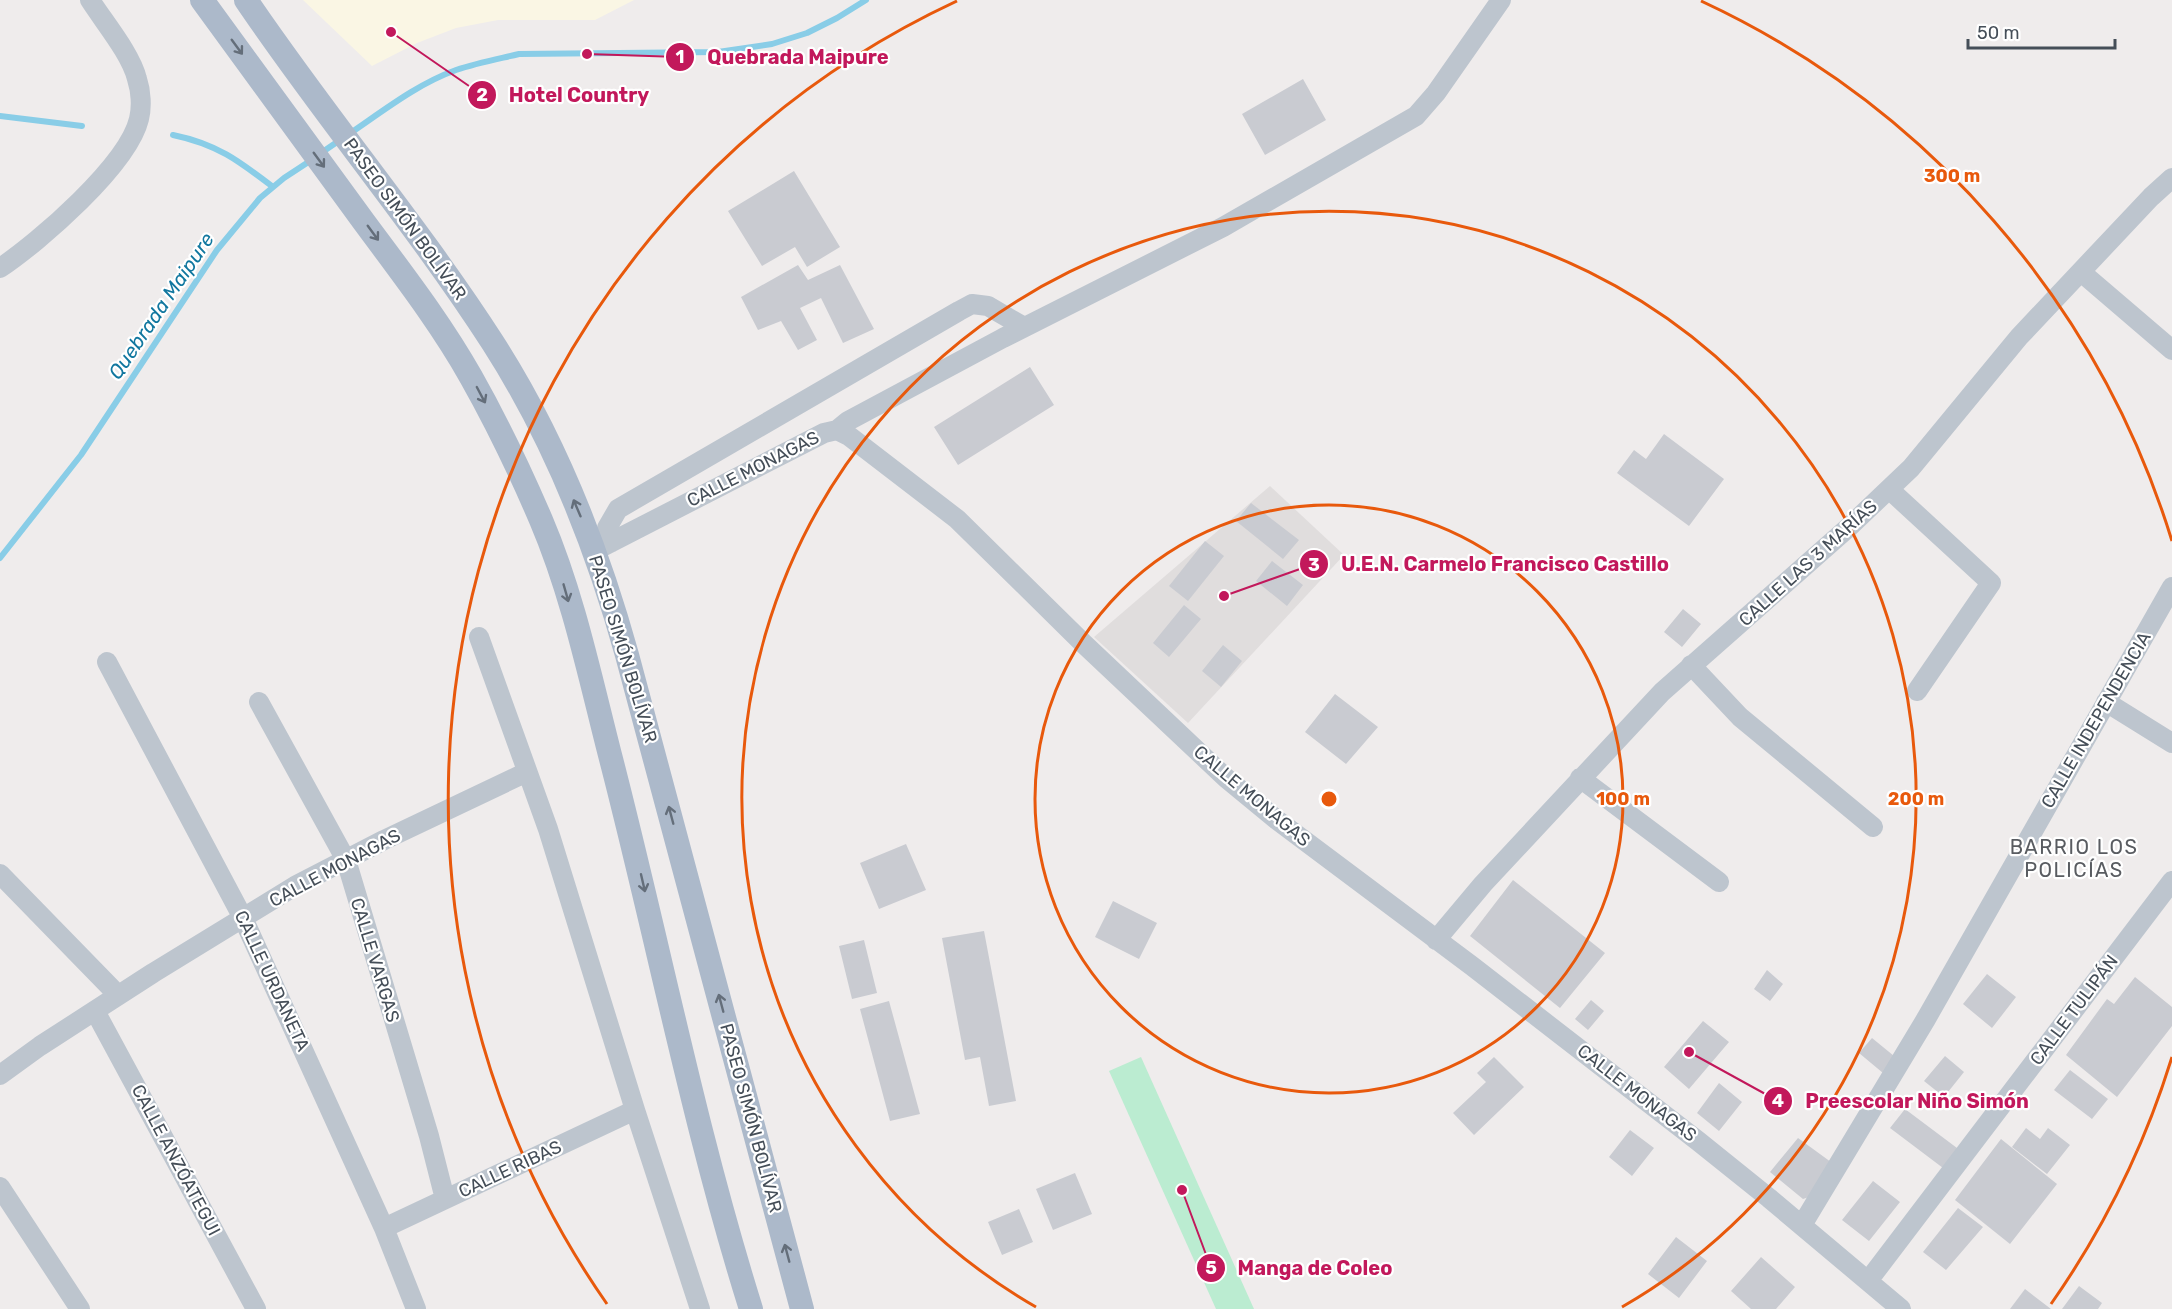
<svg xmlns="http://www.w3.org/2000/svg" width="2172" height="1309" viewBox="0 0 2172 1309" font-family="Rubik,sans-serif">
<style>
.commercial{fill:#faf6e4}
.education{fill:#e0dddd}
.green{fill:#bbecd1}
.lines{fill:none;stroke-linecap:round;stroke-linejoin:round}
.stream{stroke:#89cde7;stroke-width:6}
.building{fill:#c9cbd1}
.minor{stroke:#bdc5ce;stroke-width:20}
.major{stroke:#acb9ca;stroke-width:24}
.oneway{stroke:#646e7a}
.ring{fill:none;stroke:#e8590c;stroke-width:3}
.labels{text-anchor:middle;stroke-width:4.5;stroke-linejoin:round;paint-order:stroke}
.street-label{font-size:18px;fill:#454e58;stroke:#fff}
.water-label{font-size:20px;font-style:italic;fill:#11779f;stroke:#fff}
.neighbourhood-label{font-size:20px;letter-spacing:1.5px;fill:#595c61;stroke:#fff}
.centre{fill:#e8590c;stroke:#fff;stroke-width:3}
.ring-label{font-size:18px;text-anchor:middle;font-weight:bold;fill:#e8590c;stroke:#fff;stroke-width:4.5;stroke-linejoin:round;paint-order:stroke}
.leader{fill:none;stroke:#c2185b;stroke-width:2}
.callout-dot{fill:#c2185b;stroke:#fff;stroke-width:2}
.mark-label{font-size:18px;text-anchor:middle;font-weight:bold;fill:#fff}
.callout-label{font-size:20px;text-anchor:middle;font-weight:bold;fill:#c2185b;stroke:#fff;stroke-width:4.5;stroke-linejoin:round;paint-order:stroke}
</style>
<rect width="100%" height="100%" fill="#efecec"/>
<path class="commercial" d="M303,0h331l-39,20h-97l-42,8 -39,15 -45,23z"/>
<path class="education" d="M1270,486l74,69 -156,168 -94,-86z"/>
<path class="green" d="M1141,1057l113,252h-38l-107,-238z"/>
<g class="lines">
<path class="stream" d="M0,116l82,10
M349,134c34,-23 68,-50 107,-64 21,-7 42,-11 63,-16l199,-2 54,-8 35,-11 30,-15 29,-18
M173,135c44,9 66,26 100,52
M321,153l19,-13
M0,558l81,-103 136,-205 43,-52 24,-20 29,-19"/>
</g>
<path class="building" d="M1303,79l23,41 -61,35 -23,-41z
M794,171l46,76 -33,20 -12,-20 -33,19 -34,-55z
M798,265l10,15 32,-15 34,64 -31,14 -22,-45 -21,10 17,32 -19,10 -17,-29 -23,9 -17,-33z
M1030,367l24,38 -96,60 -24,-38z
M1664,434l60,45 -35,47 -72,-53 17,-23 12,9z
M1251,503l48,37 -16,19 -47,-38z
M1205,541l19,15 -36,45 -19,-15z
M1272,561l31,24 -16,21 -31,-25z
M1184,605l17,14 -32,38 -16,-14z
M1683,609l18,15 -19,23 -18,-15z
M1223,645l19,16 -21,26 -19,-16z
M1335,694l43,33 -32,37 -41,-32z
M906,844l20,46 -47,19 -19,-46z
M1513,880l92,73 -45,55 -90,-72z
M1113,901l44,22 -18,36 -44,-22z
M984,931l32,170 -27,5 -9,-49 -15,3 -23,-122z
M864,940l13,53 -25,6 -13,-53z
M1767,970l16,14 -13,17 -16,-12z
M1987,974l29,23 -24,31 -29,-24z
M2135,977l37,30v19l-55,71 -51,-42 41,-56 7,5z
M1591,1000l13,11 -16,19 -13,-11z
M889,1001l31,113 -30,7 -30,-112z
M1703,1021l26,21 -40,47 -25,-22z
M1872,1038l22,18 -11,17 -24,-20z
M1945,1056l19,16 -20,25 -20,-16z
M1494,1057l30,30 -50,48 -21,-22 33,-31 -9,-9z
M2070,1070l38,29 -16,20 -38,-29z
M1719,1083l23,19 -23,29 -22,-18z
M1905,1109l56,42 -14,20 -57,-43z
M2026,1128l14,11 8,-11 22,17 -23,29 -35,-27z
M1630,1130l24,18 -22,28 -23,-19z
M1798,1138l37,27 -17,29 -15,5 -33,-27z
M2001,1139l56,45 -47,60 -55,-44z
M1075,1173l17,41 -39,16 -17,-41z
M1873,1181l27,21 -31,39 -27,-21z
M1958,1208l25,19 -37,43 -23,-18z
M1019,1209l14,33 -31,13 -14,-33z
M1676,1237l31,24 -28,37 -31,-24z
M1761,1257l34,30 -19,22h-25l-20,-18z
M2079,1286l23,17 -4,6h-36z
M2025,1289l26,20h-41z"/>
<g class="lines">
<path class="minor" d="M0,268c39,-26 128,-103 139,-149 3,-12 2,-28 -2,-40 -6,-25 -33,-57 -47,-79
M2081,272l91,78
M837,430l11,-9 155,-83 220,-111 193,-111 20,-23 65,-93
M1890,490l101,93 -74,108
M612,542l-5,-14 11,-19 341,-198 13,-7 16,2 36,21
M594,551l230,-118 13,-3 12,6 108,83 127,125 142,134 51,42 195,146 226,175 71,57 132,111
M479,637l69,192 87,281 65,199
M107,662l136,256 141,310 32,81
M1691,665l49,52 133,110
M259,702l87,158 83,276 16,63
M2106,702l66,41
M1580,778l139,104
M0,874l118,121
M1436,940l47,-56 179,-192 188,-166 61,-58 108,-131 132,-140 21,-19
M95,1011l161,298
M0,1075l40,-29 113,-73 142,-87 89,-46 143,-68
M0,1187l80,122
M1802,1225l124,-206 246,-432
M384,1228l251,-118
M1868,1281l304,-400"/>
<path class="major" d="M202,0c54,74 108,148 162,222 37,50 76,100 107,155 26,46 49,94 70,143 32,75 49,157 69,235 48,185 84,373 141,554
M246,0c79,117 171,225 247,343 61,95 104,204 134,312l175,654"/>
</g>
<defs><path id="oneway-shaft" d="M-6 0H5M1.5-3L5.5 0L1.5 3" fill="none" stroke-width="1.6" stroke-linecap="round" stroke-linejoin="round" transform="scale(1.5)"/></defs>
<g class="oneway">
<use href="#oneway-shaft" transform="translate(237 47) rotate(54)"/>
<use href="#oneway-shaft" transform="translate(319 160) rotate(54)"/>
<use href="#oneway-shaft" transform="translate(373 233) rotate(54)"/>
<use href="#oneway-shaft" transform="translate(481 395) rotate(62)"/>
<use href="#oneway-shaft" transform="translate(577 508) rotate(-113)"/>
<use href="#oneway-shaft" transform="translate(566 593) rotate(74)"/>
<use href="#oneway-shaft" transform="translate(671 815) rotate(-105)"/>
<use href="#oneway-shaft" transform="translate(643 883) rotate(77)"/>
<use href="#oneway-shaft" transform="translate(721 1003) rotate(-105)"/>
<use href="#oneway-shaft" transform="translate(787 1253) rotate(-105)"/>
</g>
<g class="ring">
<circle cx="1329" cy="799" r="294"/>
<path d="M1036 1307A587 587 0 1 1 1622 1307"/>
<path d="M2172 1057A881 881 0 0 1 2051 1304M607 1304A881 881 0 0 1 957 1M1701 1A881 881 0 0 1 2172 541"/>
</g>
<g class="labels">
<g class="street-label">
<text transform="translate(405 219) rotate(54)" y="6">PASEO SIMÓN BOLÍVAR</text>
<text transform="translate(753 469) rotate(-27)" y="6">CALLE MONAGAS</text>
<text transform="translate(1808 563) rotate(-42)" y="6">CALLE LAS 3 MARÍAS</text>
<text transform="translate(623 649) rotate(73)" y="6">PASEO SIMÓN BOLÍVAR</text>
<text transform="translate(2096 720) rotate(-60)" y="6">CALLE INDEPENDENCIA</text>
<text transform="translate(1252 796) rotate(40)" y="6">CALLE MONAGAS</text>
<text transform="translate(335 868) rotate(-28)" y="6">CALLE MONAGAS</text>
<text transform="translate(375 960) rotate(73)" y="6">CALLE VARGAS</text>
<text transform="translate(272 981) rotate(65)" y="6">CALLE URDANETA</text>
<text transform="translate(2074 1010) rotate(-53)" y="6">CALLE TULIPÁN</text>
<text transform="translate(1637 1093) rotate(38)" y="6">CALLE MONAGAS</text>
<text transform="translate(751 1118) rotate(75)" y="6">PASEO SIMÓN BOLÍVAR</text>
<text transform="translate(176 1160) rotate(62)" y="6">CALLE ANZÓATEGUI</text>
<text transform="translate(510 1169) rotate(-25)" y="6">CALLE RIBAS</text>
</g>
<g class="water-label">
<text transform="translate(161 306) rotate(-56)" y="7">Quebrada Maipure</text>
</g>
<g class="neighbourhood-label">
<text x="2074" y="854">BARRIO LOS<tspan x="2074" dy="23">POLICÍAS</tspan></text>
</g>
</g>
<circle cx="1329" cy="799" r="9" class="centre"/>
<g class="ring-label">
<text x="1952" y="182">300 m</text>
<text x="1623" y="805">100 m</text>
<text x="1916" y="805">200 m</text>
</g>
<path class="leader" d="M587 54L680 57M391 32L482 95M1224 596L1314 564M1689 1052L1778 1101M1182 1190L1211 1268"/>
<g class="callout-dot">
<circle cx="587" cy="54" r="6"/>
<circle cx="391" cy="32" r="6"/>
<circle cx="1224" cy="596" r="6"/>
<circle cx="1689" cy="1052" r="6"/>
<circle cx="1182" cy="1190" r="6"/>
<circle cx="680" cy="57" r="15"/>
<circle cx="482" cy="95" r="15"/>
<circle cx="1314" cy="564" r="15"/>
<circle cx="1778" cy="1101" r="15"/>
<circle cx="1211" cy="1268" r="15"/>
</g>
<g class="mark-label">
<text x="680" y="63">1</text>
<text x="482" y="101">2</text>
<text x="1314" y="571">3</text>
<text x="1778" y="1107">4</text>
<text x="1211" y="1274">5</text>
</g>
<g class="callout-label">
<text x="798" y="64">Quebrada Maipure</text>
<text x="579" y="102">Hotel Country</text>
<text x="1505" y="571">U.E.N. Carmelo Francisco Castillo</text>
<text x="1917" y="1108">Preescolar Niño Simón</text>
<text x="1315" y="1275">Manga de Coleo</text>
</g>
<path d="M1968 39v9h147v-9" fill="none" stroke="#454e58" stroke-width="3"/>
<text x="1977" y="39" font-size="18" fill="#454e58" stroke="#ffffff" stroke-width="4.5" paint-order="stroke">50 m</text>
</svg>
